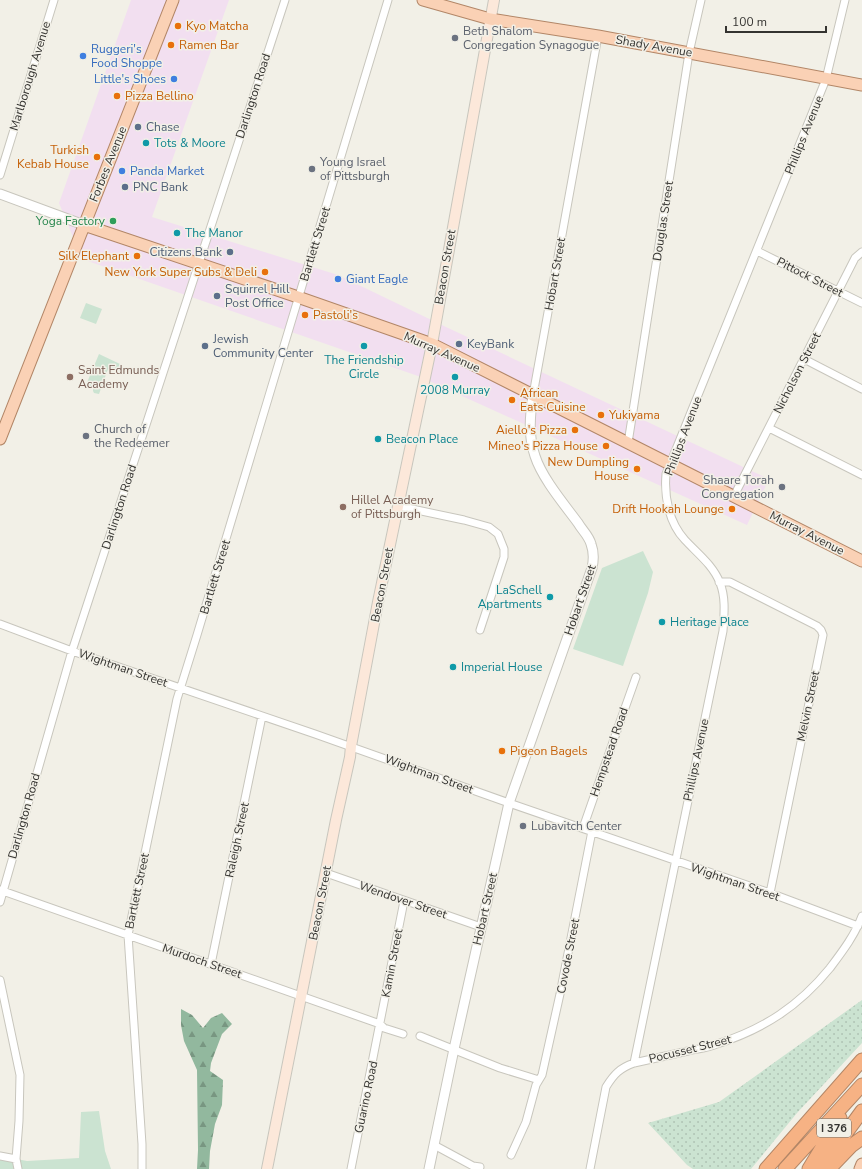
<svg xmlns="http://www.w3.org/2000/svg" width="862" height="1169" viewBox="0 0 862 1169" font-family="'Nunito Sans',sans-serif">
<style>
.commercial{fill:#f2dff0}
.grass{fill:url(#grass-dots)}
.forest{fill:url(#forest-firs)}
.park{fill:#cbe3d1}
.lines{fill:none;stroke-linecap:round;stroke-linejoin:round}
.minor-casing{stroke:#c8c6bd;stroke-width:9}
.tertiary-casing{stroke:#c8c6bd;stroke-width:11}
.secondary-casing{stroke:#c8c6bd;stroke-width:12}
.primary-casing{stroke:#b28667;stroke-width:13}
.motorway-casing{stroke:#b28667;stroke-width:15}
.minor{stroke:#fff;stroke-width:7}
.tertiary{stroke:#fff;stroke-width:9}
.secondary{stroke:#fce8da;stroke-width:10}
.primary{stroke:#fad1b5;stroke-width:11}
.motorway{stroke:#f6b284;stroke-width:13}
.food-dot{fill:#e8710a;stroke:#f2f0e7;stroke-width:1.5}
.worship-dot{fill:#6b7280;stroke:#f2f0e7;stroke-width:1.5}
.shop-dot{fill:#3f7fe0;stroke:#f2f0e7;stroke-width:1.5}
.service-dot{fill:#5c6f8a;stroke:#f2f0e7;stroke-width:1.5}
.culture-dot{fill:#0f9aa8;stroke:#f2f0e7;stroke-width:1.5}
.leisure-dot{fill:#2e9e5b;stroke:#f2f0e7;stroke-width:1.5}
.education-dot{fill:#8d6e63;stroke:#f2f0e7;stroke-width:1.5}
.labels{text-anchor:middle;stroke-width:3;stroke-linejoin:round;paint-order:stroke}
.shield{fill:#f2f0e7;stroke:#6d6c67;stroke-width:1}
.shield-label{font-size:11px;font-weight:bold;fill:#343330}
.food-label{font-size:12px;fill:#c56008;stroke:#f2f0e7;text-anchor:start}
.worship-label{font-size:12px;fill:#5b616d;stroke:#f2f0e7;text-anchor:start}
.street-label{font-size:12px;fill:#343330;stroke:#f2f0e7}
.shop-label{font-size:12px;fill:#366cbe;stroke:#f2f0e7;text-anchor:start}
.service-label{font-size:12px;fill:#4e5e75;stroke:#f2f0e7;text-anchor:start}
.culture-label{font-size:12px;fill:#0d838f;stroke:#f2f0e7;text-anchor:start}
.leisure-label{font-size:12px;fill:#27864d;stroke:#f2f0e7;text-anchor:end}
.education-label{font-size:12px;fill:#785e54;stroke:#f2f0e7;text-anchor:start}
</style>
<defs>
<pattern id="grass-dots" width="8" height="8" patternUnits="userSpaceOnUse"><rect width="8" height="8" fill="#cbe3d1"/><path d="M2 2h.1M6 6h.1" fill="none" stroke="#afc3b4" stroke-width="1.8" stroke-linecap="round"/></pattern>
<pattern id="forest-firs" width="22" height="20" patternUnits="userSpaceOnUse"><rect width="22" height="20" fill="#92b89e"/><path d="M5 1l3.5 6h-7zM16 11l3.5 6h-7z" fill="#789681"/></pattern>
</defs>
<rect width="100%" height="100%" fill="#f2f0e7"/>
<path class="commercial" d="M131,0h98l-77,217 186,58 108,52 323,152 -22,46 -329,-149 -336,-117 -23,-56z"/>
<path class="grass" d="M862,1000v43l-65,70 -46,56h-58l-6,-4 -39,-42 71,-21z"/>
<path class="forest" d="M181,1009l11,6 11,13 8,-10 11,-5 10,11 -10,10 -11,29 -1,8 13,9 -1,25 -7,19 -5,27 -1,18h-12l1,-19 -1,-80 -13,-29 -3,-16z"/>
<path class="park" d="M86,303l16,6 -6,15 -16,-6z
M99,354l21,10 -2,7 -10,-2 -9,25 -5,-1 -1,-2v-3l-7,-3z
M643,551l10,21 -5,21 -25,73 -50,-17 29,-81z
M99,1111l6,40 6,18h-111v-13l27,5 52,-3 2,-46z"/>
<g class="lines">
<defs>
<path id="minor" d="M0,175l54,-175
M757,251l105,52
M804,359l58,30
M533,395l65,-359
M769,428l93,47
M628,443l61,-390 12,-53
M734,496l121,-238 7,-6
M398,506l66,14 25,7 9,7 6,15v8l-24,73
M719,582h11l87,44 4,4 2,5 -53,258
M0,624l72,27 243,83 194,69 261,90 88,33
M583,828l37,-106 16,-45
M326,873l155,54
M0,890l380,134 4,4 19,6
M0,902l72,-251 213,-651
M211,964l51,-248
M0,980l20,95 -1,46 -3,38 2,10
M420,1036l80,32 39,12
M634,1063l89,-432c1,-16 3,-33 -3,-48 -7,-18 -23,-30 -35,-43 -16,-17 -21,-43 -19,-66l160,-395 19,-79
M434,1145l39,21 7,1
M511,1155l15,-33 10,-37 6,-10 18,-81 32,-163
M0,1156l16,3
M142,1169v-25l-14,-209 49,-236 20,-64 191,-635
M351,1169l53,-268
M590,1169l16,-82c8,-13 14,-19 28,-24 18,-4 36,-8 54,-12 9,-2 20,-3 29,-7 47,-15 82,-38 113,-76 12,-16 25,-33 32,-52"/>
<path id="tertiary" d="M0,194l84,31
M429,1169l25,-120 55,-246 83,-235c2,-9 2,-16 -1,-24 -2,-8 -9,-14 -13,-21 -14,-19 -36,-45 -43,-67 -7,-20 -5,-41 -2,-61"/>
<path id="secondary" d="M267,1169l69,-349 14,-63 1,-11 27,-144 54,-258 62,-344"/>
<path id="primary" d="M423,0l67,19 108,17 264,49
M84,225l208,70 140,49 430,217
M0,439l173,-439
M860,1169l2,-5"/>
<path id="motorway" d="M766,1169l96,-109
M785,1169l77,-84
M809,1169l31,-51
M821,1169l14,-21 27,-37
M829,1169l22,-23 11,-8"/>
</defs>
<use href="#minor" class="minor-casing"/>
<use href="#tertiary" class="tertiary-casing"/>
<use href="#secondary" class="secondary-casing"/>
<use href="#primary" class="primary-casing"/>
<use href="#motorway" class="motorway-casing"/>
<use href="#minor" class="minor"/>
<use href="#tertiary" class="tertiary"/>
<use href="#secondary" class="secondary"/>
<use href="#primary" class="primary"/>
<use href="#motorway" class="motorway"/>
</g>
<g class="food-dot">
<circle cx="178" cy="26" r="4"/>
<circle cx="171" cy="45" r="4"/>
<circle cx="117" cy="96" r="4"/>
<circle cx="97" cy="157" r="4"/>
<circle cx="137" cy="256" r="4"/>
<circle cx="265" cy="272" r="4"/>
<circle cx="305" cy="315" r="4"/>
<circle cx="512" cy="400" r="4"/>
<circle cx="601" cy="415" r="4"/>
<circle cx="575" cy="430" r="4"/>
<circle cx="606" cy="446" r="4"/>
<circle cx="637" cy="469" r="4"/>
<circle cx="732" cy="509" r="4"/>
<circle cx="502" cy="751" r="4"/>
</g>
<g class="worship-dot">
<circle cx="455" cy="38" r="4"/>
<circle cx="312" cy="169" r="4"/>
<circle cx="86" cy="436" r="4"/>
<circle cx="782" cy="487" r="4"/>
<circle cx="523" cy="826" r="4"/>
</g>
<g class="shop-dot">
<circle cx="83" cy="56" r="4"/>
<circle cx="174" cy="79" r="4"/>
<circle cx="122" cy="171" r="4"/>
<circle cx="338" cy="279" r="4"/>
</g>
<g class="service-dot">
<circle cx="138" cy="127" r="4"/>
<circle cx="125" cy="187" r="4"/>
<circle cx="230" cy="252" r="4"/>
<circle cx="217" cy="296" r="4"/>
<circle cx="459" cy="344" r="4"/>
<circle cx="205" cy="346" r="4"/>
</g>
<g class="culture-dot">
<circle cx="146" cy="143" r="4"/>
<circle cx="177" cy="233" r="4"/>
<circle cx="364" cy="346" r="4"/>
<circle cx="455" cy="377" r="4"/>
<circle cx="378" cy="439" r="4"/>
<circle cx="550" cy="597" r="4"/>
<circle cx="662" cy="622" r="4"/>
<circle cx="453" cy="667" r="4"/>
</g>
<circle class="leisure-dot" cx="113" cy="221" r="4"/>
<g class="education-dot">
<circle cx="70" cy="377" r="4"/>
<circle cx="343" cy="507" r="4"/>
</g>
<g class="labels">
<rect class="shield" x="817" y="1119" width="34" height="18" rx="3"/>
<g class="shield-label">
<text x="834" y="1132">I 376</text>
</g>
<g class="food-label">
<text x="186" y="30">Kyo Matcha</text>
<text x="179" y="49">Ramen Bar</text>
<text x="125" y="100">Pizza Bellino</text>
<text x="89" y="154" text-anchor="end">Turkish<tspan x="89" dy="14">Kebab House</tspan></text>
<text x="129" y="260" text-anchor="end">Silk Elephant</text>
<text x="257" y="276" text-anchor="end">New York Super Subs &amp; Deli</text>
<text x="313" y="319">Pastoli's</text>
<text x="520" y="397">African<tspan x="520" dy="14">Eats Cuisine</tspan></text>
<text x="609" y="419">Yukiyama</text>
<text x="567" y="434" text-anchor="end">Aiello's Pizza</text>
<text x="598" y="450" text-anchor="end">Mineo's Pizza House</text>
<text x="629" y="466" text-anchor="end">New Dumpling<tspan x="629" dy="14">House</tspan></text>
<text x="724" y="513" text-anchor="end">Drift Hookah Lounge</text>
<text x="510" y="755">Pigeon Bagels</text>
</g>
<g class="worship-label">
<text x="463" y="35">Beth Shalom<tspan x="463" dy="14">Congregation Synagogue</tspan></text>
<text x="320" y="166">Young Israel<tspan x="320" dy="14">of Pittsburgh</tspan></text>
<text x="94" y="433">Church of<tspan x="94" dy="14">the Redeemer</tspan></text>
<text x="774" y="484" text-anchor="end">Shaare Torah<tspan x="774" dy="14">Congregation</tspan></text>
<text x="531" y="830">Lubavitch Center</text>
</g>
<g class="street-label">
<text transform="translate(654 46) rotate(10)" y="4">Shady Avenue</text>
<text transform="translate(30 76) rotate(-73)" y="4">Marlborough Avenue</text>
<text transform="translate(253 96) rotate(-72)" y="4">Darlington Road</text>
<text transform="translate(804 135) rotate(-68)" y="4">Phillips Avenue</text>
<text transform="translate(108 164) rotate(-68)" y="4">Forbes Avenue</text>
<text transform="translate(663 221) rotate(-81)" y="4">Douglas Street</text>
<text transform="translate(315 244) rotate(-73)" y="4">Bartlett Street</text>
<text transform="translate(445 267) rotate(-80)" y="4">Beacon Street</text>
<text transform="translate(555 274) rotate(-80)" y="4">Hobart Street</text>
<text transform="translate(810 277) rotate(27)" y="4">Pittock Street</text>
<text transform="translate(442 352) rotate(24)" y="4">Murray Avenue</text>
<text transform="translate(797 373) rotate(-63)" y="4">Nicholson Street</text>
<text transform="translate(683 436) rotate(-69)" y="4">Phillips Avenue</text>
<text transform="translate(119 507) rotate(-72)" y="4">Darlington Road</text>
<text transform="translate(807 533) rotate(27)" y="4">Murray Avenue</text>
<text transform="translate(215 577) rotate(-73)" y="4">Bartlett Street</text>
<text transform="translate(382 585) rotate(-79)" y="4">Beacon Street</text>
<text transform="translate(580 600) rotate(-71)" y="4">Hobart Street</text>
<text transform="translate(123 668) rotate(19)" y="4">Wightman Street</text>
<text transform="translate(808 706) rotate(-78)" y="4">Melvin Street</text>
<text transform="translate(609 752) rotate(-71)" y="4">Hempstead Road</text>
<text transform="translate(696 760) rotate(-78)" y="4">Phillips Avenue</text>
<text transform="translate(429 774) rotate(20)" y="4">Wightman Street</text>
<text transform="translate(24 816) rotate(-74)" y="4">Darlington Road</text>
<text transform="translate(237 840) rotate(-78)" y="4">Raleigh Street</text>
<text transform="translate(735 882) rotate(19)" y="4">Wightman Street</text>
<text transform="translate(137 891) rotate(-78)" y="4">Bartlett Street</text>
<text transform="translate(403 900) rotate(19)" y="4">Wendover Street</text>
<text transform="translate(320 903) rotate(-79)" y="4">Beacon Street</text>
<text transform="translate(485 909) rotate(-77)" y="4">Hobart Street</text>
<text transform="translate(568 956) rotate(-79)" y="4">Covode Street</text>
<text transform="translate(202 961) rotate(19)" y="4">Murdoch Street</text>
<text transform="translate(392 963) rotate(-79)" y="4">Kamin Street</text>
<text transform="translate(690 1049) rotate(-14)" y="4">Pocusset Street</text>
<text transform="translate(366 1097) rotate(-78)" y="4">Guarino Road</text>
</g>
<g class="shop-label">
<text x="91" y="53">Ruggeri's<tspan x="91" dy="14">Food Shoppe</tspan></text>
<text x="166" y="83" text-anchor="end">Little's Shoes</text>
<text x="130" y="175">Panda Market</text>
<text x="346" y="283">Giant Eagle</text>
</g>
<g class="service-label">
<text x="146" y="131">Chase</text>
<text x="133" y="191">PNC Bank</text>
<text x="222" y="256" text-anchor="end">Citizens Bank</text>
<text x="225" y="293">Squirrel Hill<tspan x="225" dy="14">Post Office</tspan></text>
<text x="213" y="343">Jewish<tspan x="213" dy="14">Community Center</tspan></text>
<text x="467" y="348">KeyBank</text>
</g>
<g class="culture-label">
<text x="154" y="147">Tots &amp; Moore</text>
<text x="185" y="237">The Manor</text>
<text x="364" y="364" text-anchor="middle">The Friendship<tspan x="364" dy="14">Circle</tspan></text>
<text x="455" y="394" text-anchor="middle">2008 Murray</text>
<text x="386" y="443">Beacon Place</text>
<text x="542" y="594" text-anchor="end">LaSchell<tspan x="542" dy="14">Apartments</tspan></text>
<text x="670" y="626">Heritage Place</text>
<text x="461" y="671">Imperial House</text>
</g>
<g class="leisure-label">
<text x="105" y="225">Yoga Factory</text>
</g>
<g class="education-label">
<text x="78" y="374">Saint Edmunds<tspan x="78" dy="14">Academy</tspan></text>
<text x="351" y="504">Hillel Academy<tspan x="351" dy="14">of Pittsburgh</tspan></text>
</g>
</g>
<path d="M726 26v6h100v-6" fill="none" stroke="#343330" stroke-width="2"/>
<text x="732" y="26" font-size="12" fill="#343330" stroke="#f2f0e7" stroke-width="3" paint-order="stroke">100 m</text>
</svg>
